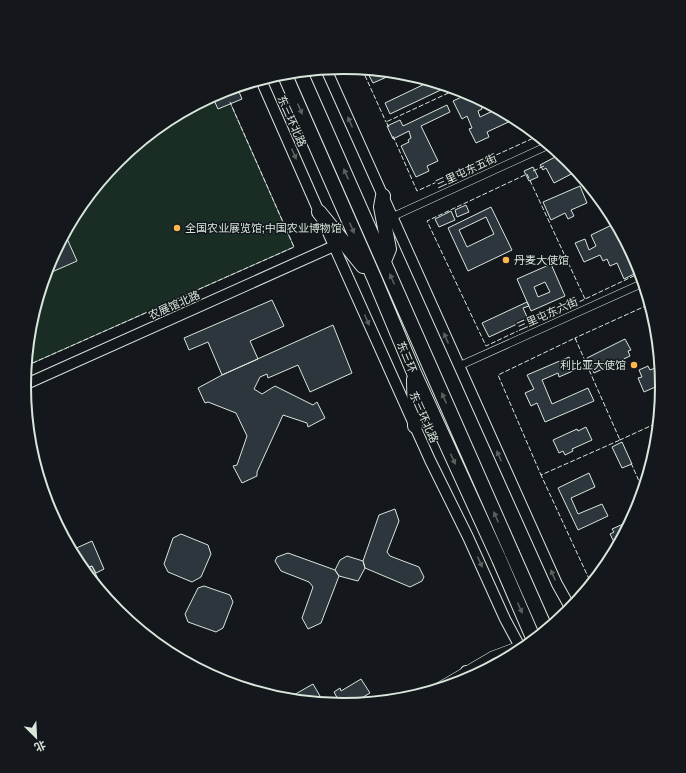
<svg xmlns="http://www.w3.org/2000/svg" width="686" height="773" viewBox="0 0 686 773" font-family="'Public Sans','Noto Sans SC',sans-serif">
<style>
.green{fill:#1a2d24;stroke:#939e99}
.building{fill:#2c363c;stroke:#d8e6dc;fill-rule:evenodd}
.lines{fill:none;stroke-linecap:round;stroke-linejoin:round}
.street-casing{stroke:#d8e6dc;stroke-width:8}
.secondary-casing{stroke:#d8e6dc;stroke-width:12}
.highway-casing{stroke:#d8e6dc;stroke-width:16}
.street{stroke:#14181c;stroke-width:7}
.secondary{stroke:#14181c;stroke-width:10}
.highway{stroke:#14181c;stroke-width:14}
.highway-bridge-casing{stroke:#d8e6dc;stroke-width:16;stroke-linecap:butt}
.highway-bridge{stroke:#14181c;stroke-width:14}
.fence{stroke:#d8e6dc;stroke-width:1;stroke-dasharray:5 2;stroke-linecap:butt}
.wall{stroke:#d8e6dc;stroke-width:2}
.oneway{fill:#59605f}
.poi-dot{fill:#ffb74d;stroke:#14181c;stroke-width:1.5}
.labels{text-anchor:middle;stroke-width:3;stroke-linejoin:round;paint-order:stroke}
.street-label{font-size:11px;fill:#d8e6dc;stroke:#14181c}
.poi-label{font-size:11px;fill:#d8e6dc;stroke:#14181c;text-anchor:start}
.rim{fill:none;stroke:#d8e6dc;stroke-width:2}
</style>
<rect width="100%" height="100%" fill="#14181c"/>
<path class="green" d="M225,91l69,156 -268,119 4,-42 18,-60 30,-55 40,-48 48,-40z"/>
<path class="building" d="M370,70l26,3 -23,10 -6,-11z
M431,81l13,4 1,3 -55,26 -5,-11z
M237,87l5,12 -24,10 -6,-13 9,-4z
M468,94l18,9 -5,2 1,4 -4,2 2,6 17,-8 18,10 -28,13 2,5 -13,6 -7,-14 3,-1 -5,-12 -5,3 -9,-18z
M447,105l3,7 -29,14 17,35 -11,5 2,5 -13,6 -15,-31 8,-4 -1,-2 3,-2 -2,-7 -16,8 -6,-13 13,-6 3,6z
M557,156l2,4 5,-2 13,13 -23,12 -8,-15 -3,2 -3,-5z
M533,167l5,10 -9,4 -5,-10z
M580,186l7,17 -16,7 3,6 -6,3 -3,-6 -14,7 -8,-18z
M466,205l3,7 -12,5 -2,-7z
M491,207l21,43 -44,21 -20,-43zM486,217l8,17 -27,13 -8,-17z
M451,211l4,9 -16,7 -4,-8z
M616,223l22,42 2,6 -16,8 -7,-16 -7,3 -3,-7 -4,2 -3,-6 -16,7 -9,-19 10,-4 4,11 7,-4 -5,-11z
M65,234l12,27 -32,14 3,-11z
M551,264l14,32 -34,15 -14,-32zM545,282l5,10 -12,5 -4,-10z
M272,300l12,26 -34,15 8,18 -36,16 -14,-33 -19,8 -5,-12z
M527,302l2,4 -6,2 5,11 -39,18 -7,-14z
M333,325l19,48 -42,19 -12,-27 -30,13 -1,-4 -7,3 -6,12 8,5 13,-8 38,19 4,-3 8,16 -17,9 -1,-4 -24,-8 -26,57v4l-15,7 -9,-17 4,-1 10,-29 -11,-23 -28,-11 -3,1 -7,-15 24,-13z
M625,339l6,11 -3,1 2,5 -36,17 -7,-15z
M569,357l6,13 -16,7 -1,-4 -16,7 10,24 36,-16 6,13 -49,21 -8,-19 -6,3 -6,-13 9,-4 -7,-14z
M648,366l2,4 10,-4 2,18 -18,8 -6,-14 4,-1 -3,-7z
M586,427l6,13 -20,9 1,2 -8,4 -2,-4 -4,2 -6,-13 24,-11 1,2z
M622,442l10,22 -10,4 -10,-21z
M589,473l6,14 -24,11 7,16 24,-10 6,12 -30,14 -20,-42z
M395,509l4,12 -12,31 3,4 29,11 5,10 -2,4 -12,6 -45,-19 -2,-7 16,-46z
M632,520l-14,25 -2,1 -6,-12 4,-2 -2,-3z
M181,534l27,11 3,9 -10,23 -9,5 -24,-10 -4,-8 9,-26z
M92,541l12,28 -8,4 -4,-7 -9,4 -5,-6 -6,-14z
M288,553l47,17 4,6 -18,47 -13,6 -6,-11 11,-31 -4,-5 -28,-11 -6,-10 2,-4z
M347,556l16,5 2,7 -7,13 -19,-5 -4,-6 5,-10z
M92,566l7,15 -5,3 -11,-14z
M204,586l26,9 3,7 -10,26 -7,4 -28,-10 -3,-8 13,-26z
M361,679l9,14 -17,10 1,1 -13,1 -7,-13 6,-4 1,3z
M313,684l7,12 -10,6 -25,-2z"/>
<g class="lines">
<defs>
<path id="street" d="M392,217l157,-72
M459,366l184,-83
M429,692l63,-37 27,-10"/>
<path id="secondary" d="M326,69l231,515 14,25
M261,80l73,166 96,214 38,77 37,82 14,26 1,7
M24,385l310,-139
M466,671l12,3"/>
<path id="highway" d="M300,72l212,481
M284,73l91,207 39,93 85,186
M383,196l-2,11 8,42 -5,12
M319,212l44,54
M414,379l1,47"/>
</defs>
<use href="#street" class="street-casing"/>
<use href="#secondary" class="secondary-casing"/>
<use href="#highway" class="highway-casing"/>
<use href="#street" class="street"/>
<use href="#secondary" class="secondary"/>
<use href="#highway" class="highway"/>
<defs>
<path id="highway-bridge" d="M512,553l34,77
M499,559l35,81"/>
</defs>
<use href="#highway-bridge" class="highway-bridge-casing"/>
<use href="#highway-bridge" class="highway-bridge"/>
<path class="fence" d="M362,69l24,53
M389,127l-3,-5 71,-33
M393,136l24,55 121,-55
M533,171l11,-5
M585,299l-58,-125 -100,47 59,125 154,-73
M575,338l45,102 -79,35 -43,-100z
M576,340l-1,-2 75,-34
M26,366l268,-119 -64,-145
M620,439v1l39,-18
M631,463l12,27
M542,474l-1,1 49,106 6,-2"/>
<path class="wall" d="M330,704l2,-1 1,2"/>
</g>
<defs><path id="oneway-solid" d="M-6-.8H1V-3.2L6.5 0L1 3.2V.8H-6Z"/></defs>
<g class="oneway">
<use href="#oneway-solid" transform="translate(300 109) rotate(66)"/>
<use href="#oneway-solid" transform="translate(350 122) rotate(-114)"/>
<use href="#oneway-solid" transform="translate(294 154) rotate(66)"/>
<use href="#oneway-solid" transform="translate(346 174) rotate(-114)"/>
<use href="#oneway-solid" transform="translate(352 228) rotate(66)"/>
<use href="#oneway-solid" transform="translate(392 279) rotate(-114)"/>
<use href="#oneway-solid" transform="translate(367 320) rotate(66)"/>
<use href="#oneway-solid" transform="translate(446 338) rotate(-114)"/>
<use href="#oneway-solid" transform="translate(444 398) rotate(-114)"/>
<use href="#oneway-solid" transform="translate(499 456) rotate(-114)"/>
<use href="#oneway-solid" transform="translate(453 459) rotate(65)"/>
<use href="#oneway-solid" transform="translate(496 517) rotate(-114)"/>
<use href="#oneway-solid" transform="translate(480 562) rotate(66)"/>
<use href="#oneway-solid" transform="translate(553 575) rotate(-114)"/>
<use href="#oneway-solid" transform="translate(520 608) rotate(66)"/>
</g>
<g class="poi-dot">
<circle cx="177" cy="228" r="4"/>
<circle cx="506" cy="260" r="4"/>
<circle cx="634" cy="365" r="4"/>
</g>
<g class="labels">
<g class="street-label">
<text transform="translate(292 121) rotate(66)" y="4">东三环北路</text>
<text transform="translate(466 171) rotate(-25)" y="4">三里屯东五街</text>
<text transform="translate(174 305) rotate(-24)" y="4">农展馆北路</text>
<text transform="translate(547 314) rotate(-24)" y="4">三里屯东六街</text>
<text transform="translate(407 357) rotate(67)" y="4">东三环</text>
<text transform="translate(424 417) rotate(66)" y="4">东三环北路</text>
</g>
<g class="poi-label">
<text x="185" y="232">全国农业展览馆;中国农业博物馆</text>
<text x="514" y="264">丹麦大使馆</text>
<text x="626" y="369" text-anchor="end">利比亚大使馆</text>
</g>
</g>
<path d="M0 0H686V773H0ZM31 386a312 312 0 1 1 624 0a312 312 0 1 1-624 0Z" fill="#14181c" fill-rule="evenodd"/>
<path class="rim" d="M31 386a312 312 0 1 1 624 0a312 312 0 1 1-624 0Z"/>
<g transform="translate(36 737) rotate(156)" stroke="#14181c" stroke-width="3" paint-order="stroke">
<path d="M0-3L7 15L0 10L-7 15Z" fill="#d8e6dc"/>
<text y="-6" font-size="11" font-weight="bold" text-anchor="middle" fill="#d8e6dc">北</text>
</g>
</svg>
